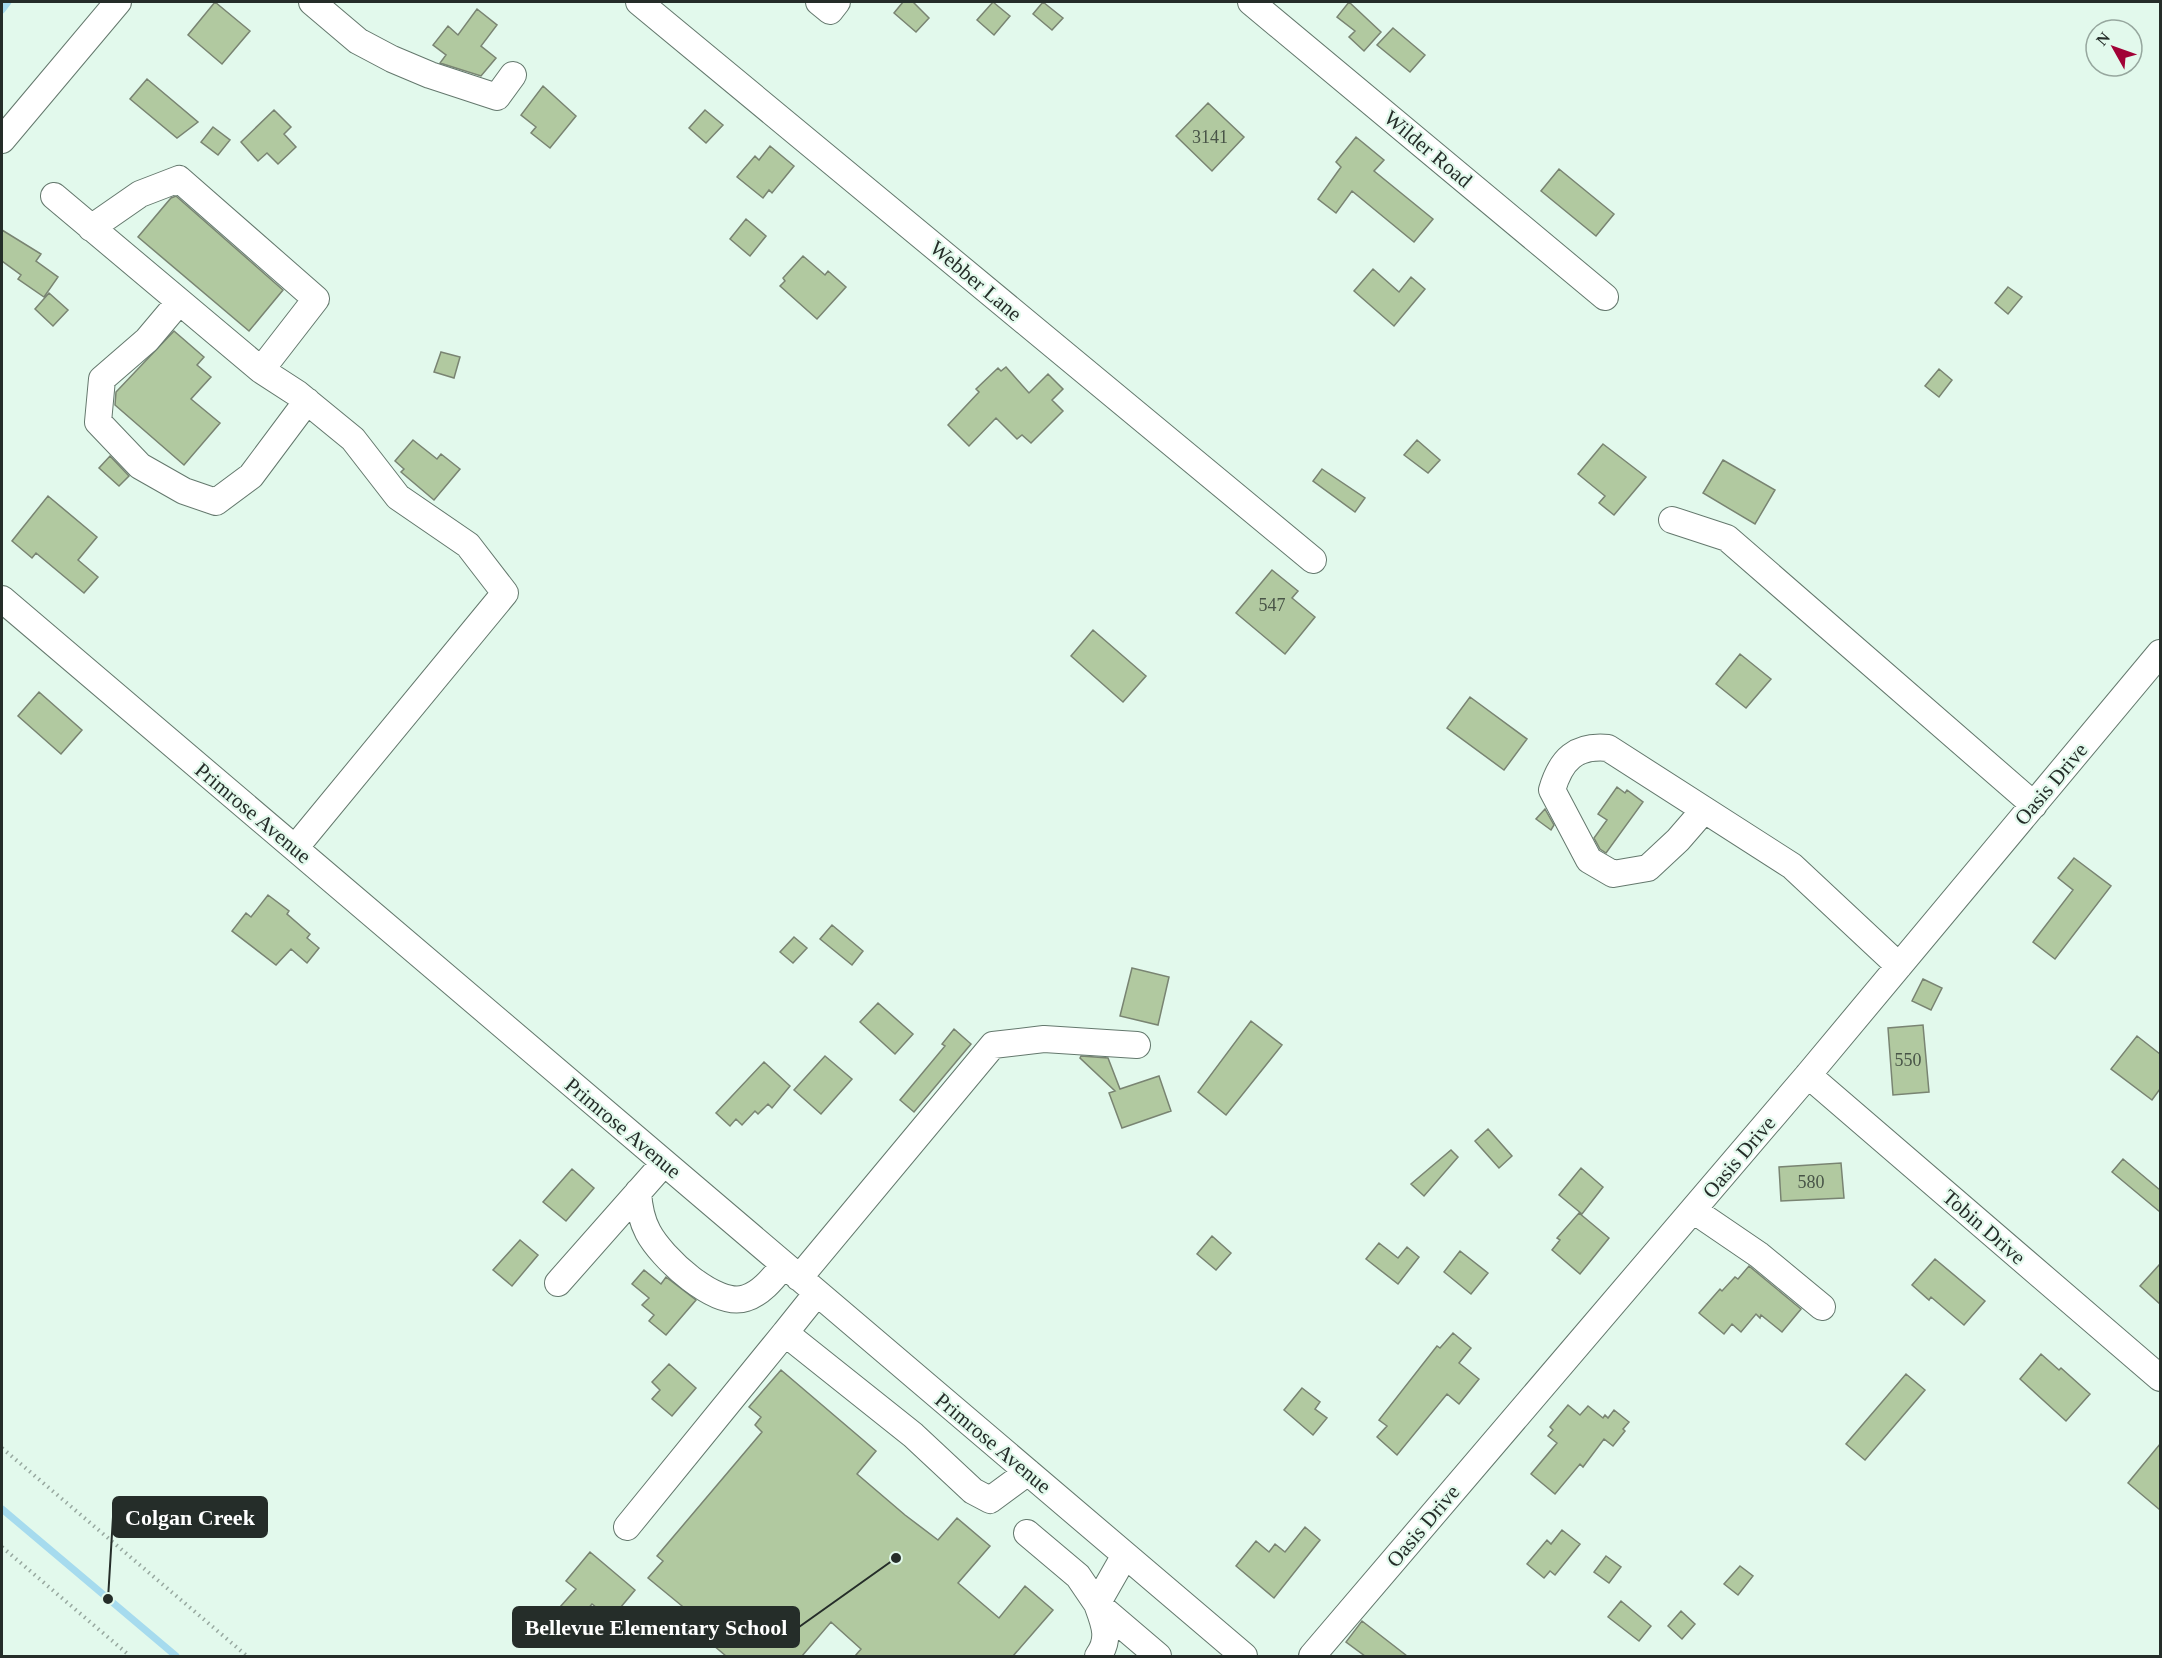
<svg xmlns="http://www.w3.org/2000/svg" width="2162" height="1658" viewBox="0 0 2162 1658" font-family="Georgia,serif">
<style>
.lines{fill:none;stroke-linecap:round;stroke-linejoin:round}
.stream{stroke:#a6dbee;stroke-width:7}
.building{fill:#b1c9a0;stroke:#798472;stroke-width:1.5}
.minor-casing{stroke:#64786d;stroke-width:28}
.path{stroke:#97a89f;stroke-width:4;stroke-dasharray:1.5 4.5;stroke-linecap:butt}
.minor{stroke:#fff;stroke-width:26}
.labels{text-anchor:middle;stroke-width:4.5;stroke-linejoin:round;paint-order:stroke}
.number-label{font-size:18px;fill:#485447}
.street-label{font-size:21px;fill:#252d29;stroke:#e2f9ec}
.leader{fill:none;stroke:#252d29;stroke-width:2}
.callout-dot{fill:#252d29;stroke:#e2f9ec;stroke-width:2}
.callout{fill:#252d29;stroke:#252d29;stroke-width:2}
.callout-label{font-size:22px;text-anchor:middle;font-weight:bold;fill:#fff}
</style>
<rect width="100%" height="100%" fill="#e2f9ec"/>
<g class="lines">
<path class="stream" d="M2,10l6,-8
M2,1509l174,147"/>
</g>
<path class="building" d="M215,2l35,29 -28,33 -34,-29z
M903,2h10l16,16 -13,14 -22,-19z
M993,2l17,14 -16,19 -17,-15z
M1043,2l20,16 -11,12 -19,-16z
M1349,2l32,30 -17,19 -15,-14 6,-6 -18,-14z
M477,9l20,16 -16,21 15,12 -15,18 -41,-13 6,-8 -13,-10 15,-19 10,9z
M1393,28l32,27 -15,17 -33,-27z
M147,79l51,43 -21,16 -47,-39z
M543,86l33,30 -26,32 -19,-15 5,-6 -15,-12z
M1208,103l36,34 -32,34 -36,-35z
M274,110l17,17 -7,7 12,13 -18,17 -11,-11 -9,8 -17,-19z
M705,110l18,15 -17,18 -17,-15z
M213,127l17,13 -12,15 -17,-13z
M1356,137l28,23 -10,11 59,48 -19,23 -62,-51 -16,22 -18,-14 23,-32 -5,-5z
M770,146l24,20 -22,27 -3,-3 -6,8 -26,-21 18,-21 4,4z
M1559,169l55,45 -18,22 -55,-45z
M176,196l107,94 -34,41 -111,-94 33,-39z
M746,219l20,17 -16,20 -20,-17z
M2,230l39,24 -5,7 22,16 -14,20 -26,-18 3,-4 -19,-14z
M803,256l22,19 3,-4 18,16 -29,32 -37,-33 5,-5 -2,-3z
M1373,269l26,23 12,-15 14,12 -31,37 -40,-35z
M2008,287l14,10 -14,17 -13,-11z
M49,293l19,17 -15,16 -18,-17z
M174,331l30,26 -7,8 14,12 -20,22 29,24 -36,42 -69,-60 1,-13z
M441,352l19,5 -6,21 -20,-6z
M1006,367l23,26 19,-19 15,15 -11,11 11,11 -32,32 -9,-8 -5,4 -21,-21 -27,28 -21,-21 31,-33 -3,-3 22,-21 3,3z
M1939,369l13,11 -13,17 -14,-11z
M413,440l24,19 4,-5 19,15 -26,31 -33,-28 3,-3 -9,-8z
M1417,440l23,20 -12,13 -24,-18z
M1603,444l43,33 -32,38 -15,-12 6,-7 -27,-22z
M110,456l19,20 -10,10 -20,-18z
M1723,460l52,30 -20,34 -52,-31z
M1322,469l43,29 -10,14 -42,-31z
M48,496l49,41 -19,23 20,17 -14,16 -48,-40 -4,5 -20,-17z
M1272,570l26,21 -6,7 23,19 -30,37 -49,-41z
M1093,630l53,46 -23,26 -52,-46z
M1740,654l31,25 -25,29 -30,-24z
M39,692l43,38 -21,24 -43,-38z
M1470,697l57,42 -23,31 -57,-42z
M1617,787l8,6 2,-3 16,12 -37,51 -6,-4 -6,-11 13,-18 -9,-6z
M1545,809l9,16 -3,5 -15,-11z
M2074,858l37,28 -56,73 -22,-17 40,-52 -15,-12z
M268,895l21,16 -2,3 23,20 -3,4 12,10 -12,15 -16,-14 -15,16 -44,-34 14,-18 5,4z
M832,925l31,26 -11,14 -32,-26z
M794,937l13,11 -14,15 -13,-11z
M1132,968l37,9 -11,48 -38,-9z
M1923,979l19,9 -11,22 -19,-9z
M878,1003l35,31 -18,20 -35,-32z
M1251,1021l31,24 -56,70 -28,-23z
M1923,1025l6,67 -36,3 -5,-67z
M954,1029l17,15 -57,68 -14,-12 45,-54 -3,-2z
M2137,1036l23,18v35l-8,11 -41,-31z
M825,1056l27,23 -31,35 -27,-24z
M1081,1056l27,2 12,31 39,-13 12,35 -49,17 -13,-35 6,-2 -35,-33z
M764,1062l26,24 -18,22 -4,-4 -10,10 -3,-3 -13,14 -6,-6 -6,7 -14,-13z
M1488,1129l24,27 -13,12 -24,-27z
M1451,1150l7,7 -34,39 -13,-12z
M2123,1159l37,31v22l-48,-40z
M1841,1163l3,35 -63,3 -2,-34z
M1581,1168l22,19 -21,27 -23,-19z
M572,1169l22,19 -28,33 -23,-19z
M1579,1213l30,25 -29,36 -28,-24 8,-10 -3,-2z
M1212,1236l19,17 -15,17 -19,-16z
M520,1240l18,15 -26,31 -19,-16z
M1379,1243l19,15 9,-11 12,10 -21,27 -32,-25z
M1460,1251l28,22 -17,21 -27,-22z
M1935,1259l50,42 -21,24 -33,-28 -2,3 -17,-15z
M2160,1264v40l-20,-18z
M1749,1266l52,43 -19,23 -21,-17 -1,3 -4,-4 -15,18 -9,-8 -8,10 -25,-21 21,-24 2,2 13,-14 3,2z
M644,1270l17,14 5,-7 30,23 -30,35 -17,-14 5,-6 -12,-10 7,-7 -17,-14z
M1453,1333l18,15 -12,15 20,16 -20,25 -12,-10 -50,61 -20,-18 10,-11 -8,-6 58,-74 3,2z
M2041,1354l18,16 2,-2 29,26 -24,27 -46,-42z
M669,1364l27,24 -24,28 -20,-17 8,-9 -8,-8z
M781,1370l95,81 -19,23 48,41 33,25 19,-22 33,28 -32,37 41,35 26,-32 28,24 -40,46h-158l6,-7 -30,-27 -29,34h-76l-39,-33 6,-8 -45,-37 15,-17 -6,-5 105,-124 -7,-7 6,-8 -12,-10z
M1906,1374l19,16 -60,70 -19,-16z
M1302,1388l18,14 -5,7 12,9 -14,17 -29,-25z
M1568,1405l12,10 8,-9 15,12 2,-3 3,3 6,-8 15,12 -6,7 2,2 -12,15 -9,-7 -21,28 -3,-3 -25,30 -24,-20 26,-31 -9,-7 5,-6 -3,-3z
M2160,1444v66l-32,-27z
M1305,1527l15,13 -46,58 -38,-32 20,-25 13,11 6,-8 10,8z
M1562,1530l18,14 -25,31 -5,-4 -6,7 -17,-14 20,-24 4,4z
M590,1552l45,38 -24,29 -19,-15 -23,27 -17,-15 24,-27 -10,-8z
M1606,1556l15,11 -12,16 -15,-11z
M1740,1566l13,10 -15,19 -14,-11z
M1621,1601l30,25 -12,15 -31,-24z
M1681,1611l14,13 -13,15 -14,-13z
M1362,1621l45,35h-42l-19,-14z"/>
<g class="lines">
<defs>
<path id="minor" d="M312,2l46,39 34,18 38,16 67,22 16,-22
M639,2l674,558
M819,2l11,9 7,-9
M1251,2l354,295
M2,140l116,-138
M54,196l207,174 37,24 55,45 45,58 70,48 37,48 -210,255
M91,228l49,-34 39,-15 137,120 -55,71
M179,302l-32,38 -45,39 -4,43 42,44 44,25 32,11 35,-26 56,-75
M1672,520l55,18 307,267
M2,599l1242,1057
M1704,810l-26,30 -30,28 -35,6 -24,-14 -37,-70c9,-31 24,-45 56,-42l184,118 107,100
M1808,1075l352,303
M638,1192c1,15 3,27 10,40 13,25 68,77 98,66 16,-5 28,-21 38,-33
M1693,1210l66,45 63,52
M799,1278l194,-233 51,-6 93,6
M558,1283l106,-120
M817,1293l-32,40 128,102 60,56 17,9 38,-28
M627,1527l158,-194
M1027,1533l51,43 19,28 61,52
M1098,1656c13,-17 6,-33 -1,-52l28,-49
M1312,1656l496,-581 352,-422"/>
</defs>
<use href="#minor" class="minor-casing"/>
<path class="path" d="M2,1448l245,208
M2,1547l128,109"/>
<use href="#minor" class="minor"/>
</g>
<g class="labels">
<g class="number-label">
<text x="1210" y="143">3141</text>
<text x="1272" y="611">547</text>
<text x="1908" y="1066">550</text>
<text x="1811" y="1188">580</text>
</g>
<g class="street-label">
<text transform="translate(1428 149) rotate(40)" y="7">Wilder Road</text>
<text transform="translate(976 281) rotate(40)" y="7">Webber Lane</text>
<text transform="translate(2051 784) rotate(-50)" y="7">Oasis Drive</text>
<text transform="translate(253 813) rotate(40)" y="7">Primrose Avenue</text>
<text transform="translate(623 1128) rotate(40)" y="7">Primrose Avenue</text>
<text transform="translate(1739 1157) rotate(-50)" y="7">Oasis Drive</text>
<text transform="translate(1984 1227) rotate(41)" y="7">Tobin Drive</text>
<text transform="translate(993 1443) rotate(40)" y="7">Primrose Avenue</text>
<text transform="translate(1423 1526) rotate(-50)" y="7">Oasis Drive</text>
</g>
</g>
<path class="leader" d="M108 1599L113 1517M896 1558L799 1627"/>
<g class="callout-dot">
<circle cx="108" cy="1599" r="6"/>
<circle cx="896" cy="1558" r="6"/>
</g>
<g class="callout">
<rect x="113" y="1497" width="154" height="40" rx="6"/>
<rect x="513" y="1607" width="286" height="40" rx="6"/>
</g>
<g class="callout-label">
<text x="190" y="1525">Colgan Creek</text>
<text x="656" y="1635">Bellevue Elementary School</text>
</g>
<rect width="2162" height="1658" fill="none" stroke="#252d29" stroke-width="6"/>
<g transform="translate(2114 48) rotate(310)"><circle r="28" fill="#e2f9ec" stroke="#96a79e" stroke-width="1.5"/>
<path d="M0-4.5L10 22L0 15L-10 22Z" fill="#a10236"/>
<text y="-9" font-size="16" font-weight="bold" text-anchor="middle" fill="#252d29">N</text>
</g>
</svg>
